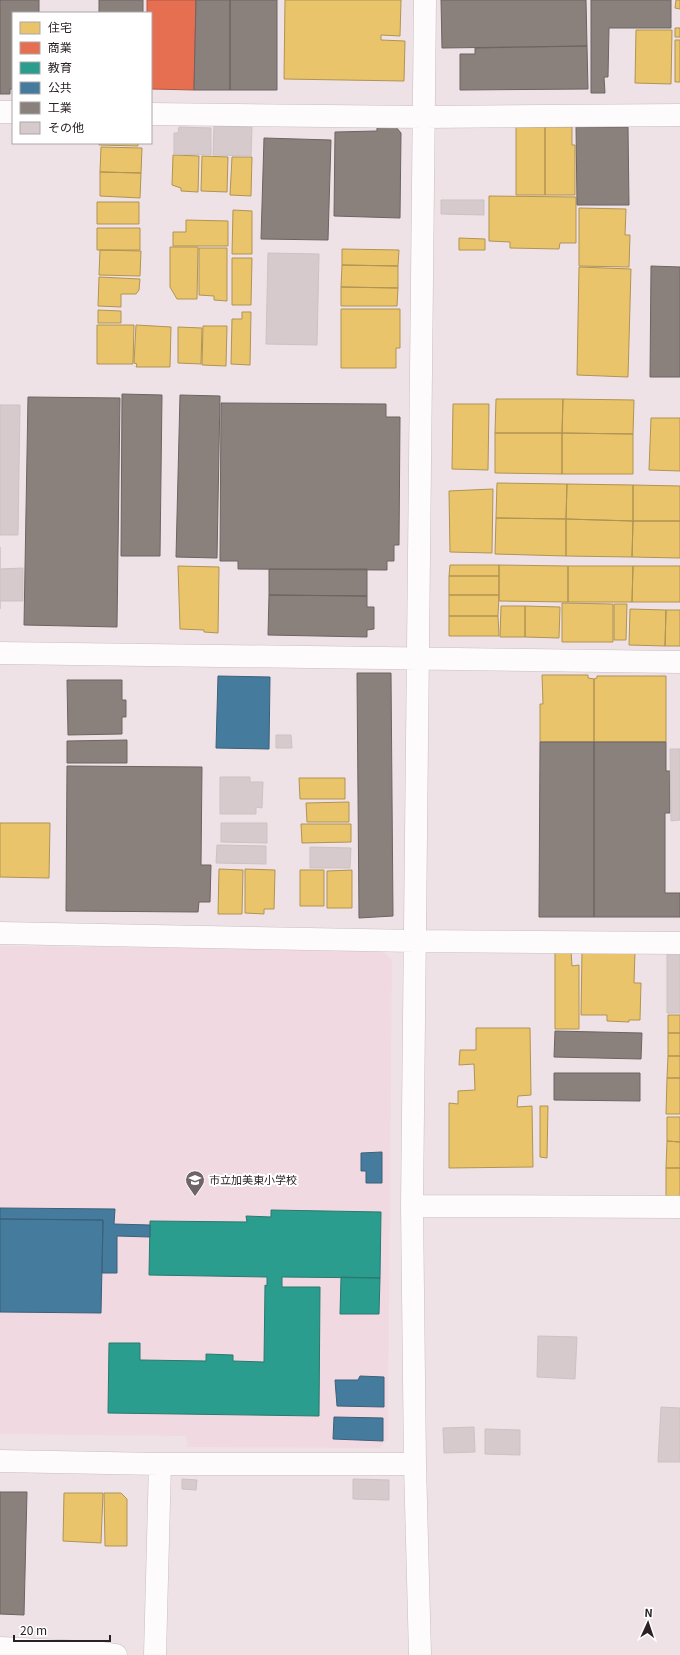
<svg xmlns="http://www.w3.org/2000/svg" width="680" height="1655" viewBox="0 0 680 1655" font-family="Georgia,'Noto Sans JP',serif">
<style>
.built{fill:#f1d9e1}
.homes{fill:#e9c46a;stroke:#b09355}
.shops{fill:#e76f51;stroke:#ae5844}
.schools{fill:#2a9d8f;stroke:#2a786f}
.public{fill:#457b9d;stroke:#3d6079}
.industry{fill:#8a817c;stroke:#6d6462}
.building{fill:#d6cacc;stroke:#ccc1c3}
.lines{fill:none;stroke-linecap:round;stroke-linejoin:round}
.street-casing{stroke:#c8bec1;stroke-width:23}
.street{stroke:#fdfbfb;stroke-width:22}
.labels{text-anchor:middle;stroke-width:4;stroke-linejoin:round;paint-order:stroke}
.poi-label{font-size:11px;fill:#2a2124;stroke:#fff;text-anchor:start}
</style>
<rect width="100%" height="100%" fill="#efe2e6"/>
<path class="built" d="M0,946l382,4 10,10 -4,479 -8,9 -193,-1 -1,-11 -186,-2z"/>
<path class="homes" d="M285,0h116l-1,36 -19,-1v5l24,1 -1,40 -120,-2z
M676,0h4v9l-5,-1z
M675,28h5v9h-5z
M636,30h36l-1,54 -36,-1z
M675,40h5v42h-5z
M516,127h29v68h-29z
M545,127h27v18h3v50h-30z
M99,143h39v3l-39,-1z
M101,147l41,1 -1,25 -41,-1z
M173,155l26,1 -1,36 -17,-1v-3l-9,-3z
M202,156l26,1 -1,35 -26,-1z
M232,157h20l-1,39 -21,-1z
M100,172l41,1 -1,25 -40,-2z
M489,196l87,1v46h-16l-1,6 -49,-1v-6l-21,-1z
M97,202h42v22h-42z
M579,208l47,1 -1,26h5l-1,32 -50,-1z
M233,210l19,1v43h-20z
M186,220l42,1v25h-55v-14h13z
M97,228h43v22h-43z
M459,238l26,1v11h-26z
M170,247h28l-1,52h-20l-7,-12z
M199,248h28v53l-13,-1v-4l-15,-1z
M342,249l57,1 -1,16 -56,-1z
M100,250l41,1 -1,25 -41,-1z
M232,258h20l-1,47h-19z
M342,265l56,1v22l-57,-1z
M579,267l52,2 -3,108 -51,-2z
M99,277l41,2 -1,11 -3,4h-15v13l-23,-1z
M341,287l57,1 -1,18h-56z
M341,309h59v39h-4v20h-55z
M98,310l23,1v12h-23z
M242,312h9l-1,53 -19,-1 1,-45h10z
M97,325h37l-1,39h-36z
M136,325l35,2 -1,40h-34l1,-3 -3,-1z
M203,326h24l-1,40 -24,-1z
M178,327l24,1 -1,36 -23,-1z
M496,399h67l-1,34h-67z
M563,399l71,1 -1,34 -71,-1z
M453,404h36l-1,66 -36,-1z
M651,418h29v53l-31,-1z
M495,433h67v41l-67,-1z
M562,433l71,1v40h-71z
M497,483l70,1 -1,35 -70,-1z
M567,484l66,1v36l-67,-2z
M633,485l47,1v35h-47z
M493,489l-1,64 -42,-1 -1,-61z
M496,518l70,1v37l-71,-2z
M566,519l67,2 -1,36 -66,-1z
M633,521h47v37l-48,-1z
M450,565h49v11h-50z
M499,565l69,1v36l-69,-1z
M178,566l41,1 -1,66 -14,-1v-2l-24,-1z
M568,566h65l-1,36h-64z
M633,566h47v36h-48z
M449,576h50v19h-50z
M449,595h50l-1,21h-49z
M562,603l51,1v38h-51z
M614,604h13l-1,36h-12z
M501,606h24v31h-25z
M525,606l35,1 -1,31 -34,-1z
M630,609l36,1 -1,36 -36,-1z
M666,610h14v36h-15z
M449,616h49l1,20h-50z
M542,675h46v3l6,1v63h-54v-38h3z
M597,676h69v66h-72v-63l3,-1z
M299,778h46v21h-45z
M349,802v20h-42l-1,-19z
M0,823h50l-1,55 -49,-1z
M301,824h50v18l-49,1z
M219,869l24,1 -1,44h-24z
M245,869l30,1 -1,39h-10v5l-19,-1z
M300,870h24v36h-24z
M352,870v38h-25v-37z
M555,951h16l1,15 7,-1v64h-24z
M582,951h53l-1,32h7l-1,37h-11v2l-22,-1v-6h-26z
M668,1015h12v18h-12z
M476,1028h54l1,67 -13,1 -1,11 15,-1 1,61 -84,1v-65l9,1v-13l17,-1 -1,-26 -15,1 1,-15h16z
M668,1033h12v23h-12z
M668,1056h12v22h-13z
M667,1078h13v36h-14z
M540,1106h8l-1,52 -7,-1z
M667,1117h13v25l-13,-1z
M667,1141l13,1v26h-14z
M666,1168h14v29l-14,-1z
M64,1493h39l-2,50 -38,-2z
M104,1493h17l6,6v47h-22z"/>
<path class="shops" d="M147,0h49l-2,90 -43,-1v-76h-4z"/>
<path class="schools" d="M271,1210l110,2 -1,66 -98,-1v10h38l-1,129 -211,-3 1,-70h31v17l66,1v-7l27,1v6l31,1 1,-77 2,1v-9l-118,-2 1,-54 97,1 -1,-6 25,1z
M341,1277l39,1 -1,36h-39z"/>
<path class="public" d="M218,676l52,1 -1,72 -53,-1z
M382,1152v31h-16v-12h-5v-18z
M0,1208l115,1 -1,15 36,1v12l-33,-1v37h-15l1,-53 -103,-1z
M0,1219l103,1 -2,93 -101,-1z
M360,1376l24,1v30l-47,-1 -2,-26h23z
M334,1417l49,1v23l-50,-2z"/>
<path class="industry" d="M0,0h39v13h-26v76h-3v5h-10z
M99,0h44v13h-44z
M196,0h34v90h-36z
M230,0h47v90h-47z
M441,0h145l1,46 -145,2z
M591,0h80v28h-62l-1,49h-4l1,16h-14z
M587,46l1,43 -128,1v-36h15v-6z
M377,126l19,1 5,6 -1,85 -66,-2 1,-84 42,-1z
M576,127h52l1,78h-52z
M264,138l67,2 -3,100 -67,-1z
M651,266l29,1v110h-30z
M122,394l40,1 -2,161h-39z
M180,395l40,1 -3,162 -41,-1z
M28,397l92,1 -3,229 -93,-2z
M221,403l165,1v13h14l-1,128h-5v16h-7v9l-149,-1v-8h-18z
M269,569h98v27l-98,-1z
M269,595l98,1v11h7v22l-7,1v7l-99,-2z
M357,673h34l2,243 -34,2z
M67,680h55v20h4v17h-4v17l-54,1z
M127,740v23h-60v-22z
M540,742h54v175h-55z
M594,742h72v29h4v42h-5v80h15v24h-86z
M67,766l135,1 -1,98h10l-1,37h-11l-1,10 -132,-1z
M555,1031l87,2 -1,26 -87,-2z
M554,1073h86v28l-86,-1z
M0,1492h27l-3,123 -24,-1z"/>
<path class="building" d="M214,126l38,1 -1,29 -38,-1z
M179,127l32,1v27l-37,-1v-21h4z
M441,200h43v15l-43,-1z
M268,253l51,1 -2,91 -51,-1z
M0,405h20l-2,130h-18z
M0,547v22l23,-1v33h-23v8z
M276,735h15l1,13h-16z
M670,749h10v71l-9,1z
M220,777h30v5h13l-1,26 -6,-1v7h-36z
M221,823h46v20l-46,-1z
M217,845l49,1v18l-50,-1z
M310,847l41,1 -1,20h-40z
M667,952h13v61h-13z
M538,1336l39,1 -2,42 -38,-2z
M661,1407l19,1v54h-22z
M474,1427l1,25 -31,1 -1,-25z
M485,1429l35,1v25l-35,-1z
M182,1479l15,1 -1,10 -14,-1z
M353,1479l36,1v20l-36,-1z"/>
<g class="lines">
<defs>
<path id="street" d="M0,112h13
M151,114l273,3 256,-2
M0,653l680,9
M0,933l415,8 265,2
M412,1206l268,1
M0,1461l160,3h255
M0,1648l103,5 13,2
M155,1655l5,-191
M420,1655l-5,-191 -3,-258 13,-1206"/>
</defs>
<use href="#street" class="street-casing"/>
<use href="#street" class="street"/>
</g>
<defs>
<symbol id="school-pin" viewBox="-11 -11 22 30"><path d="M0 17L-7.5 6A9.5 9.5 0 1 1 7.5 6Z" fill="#6f6568" stroke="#fff"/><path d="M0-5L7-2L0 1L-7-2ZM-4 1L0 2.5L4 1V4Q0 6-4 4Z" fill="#fff"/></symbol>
</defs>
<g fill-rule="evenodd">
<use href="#school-pin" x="184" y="1169" width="22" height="30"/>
</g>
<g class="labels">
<g class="poi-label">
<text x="209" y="1184">市立加美東小学校</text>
</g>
</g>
<rect x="12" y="12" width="140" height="132" fill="#ffffff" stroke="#aaa6a7"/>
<rect x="20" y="22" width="20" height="12" fill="#e9c46a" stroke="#aaa6a7"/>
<text x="48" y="32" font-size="12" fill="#2a2124">住宅</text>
<rect x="20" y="42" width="20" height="12" fill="#e76f51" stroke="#aaa6a7"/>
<text x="48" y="52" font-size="12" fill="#2a2124">商業</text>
<rect x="20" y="62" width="20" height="12" fill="#2a9d8f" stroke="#aaa6a7"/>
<text x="48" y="72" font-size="12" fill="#2a2124">教育</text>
<rect x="20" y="82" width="20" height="12" fill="#457b9d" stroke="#aaa6a7"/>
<text x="48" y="92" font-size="12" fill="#2a2124">公共</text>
<rect x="20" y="102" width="20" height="12" fill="#8a817c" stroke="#aaa6a7"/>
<text x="48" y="112" font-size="12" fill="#2a2124">工業</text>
<rect x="20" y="122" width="20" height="12" fill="#d6cacc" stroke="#aaa6a7"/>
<text x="48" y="132" font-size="12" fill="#2a2124">その他</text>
<g transform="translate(648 1623) rotate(3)" stroke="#ffffff" stroke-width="3" paint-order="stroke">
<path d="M0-3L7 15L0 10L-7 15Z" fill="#2a2124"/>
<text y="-6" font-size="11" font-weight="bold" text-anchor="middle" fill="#2a2124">N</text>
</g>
<path d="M14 1635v6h96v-6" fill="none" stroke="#2a2124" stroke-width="2"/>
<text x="20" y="1635" font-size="12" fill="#2a2124" stroke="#ffffff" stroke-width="3" paint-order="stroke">20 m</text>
</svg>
